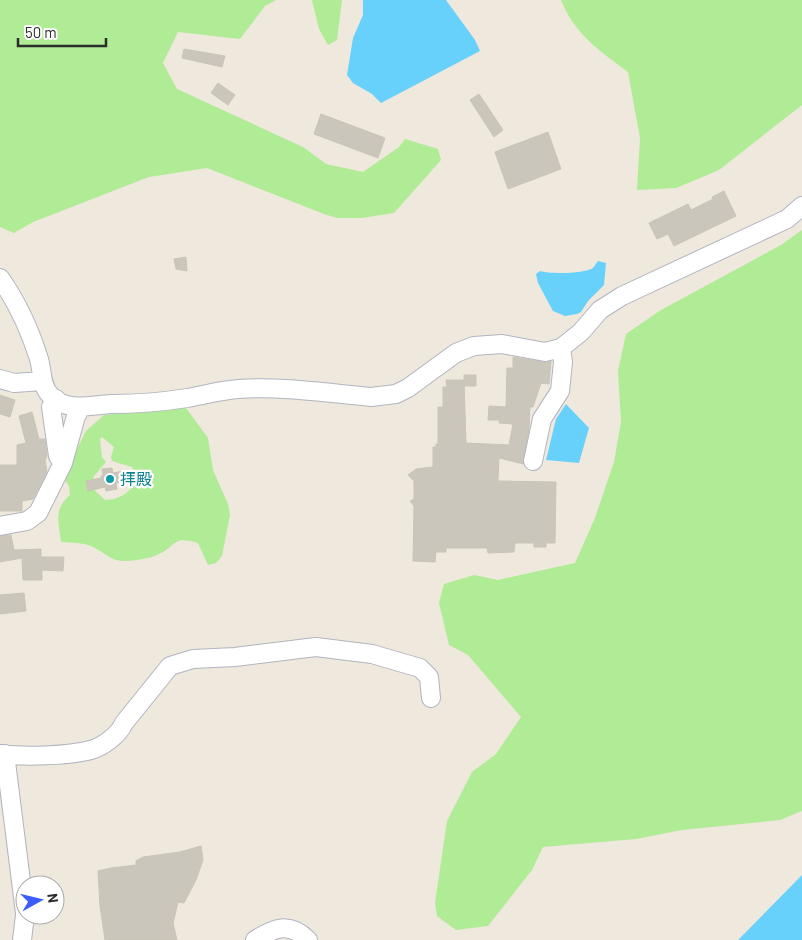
<svg xmlns="http://www.w3.org/2000/svg" width="802" height="940" viewBox="0 0 802 940" font-family="Barlow,'Noto Sans JP',sans-serif">
<style>
.green{fill:#b0eb95;fill-rule:evenodd}
.water{fill:#67d1fb}
.building{fill:#cac6bc;stroke:#cbc4b7}
.lines{fill:none;stroke-linecap:round;stroke-linejoin:round}
.minor-casing{stroke:#b1b4c1;stroke-width:20}
.minor{stroke:#fff;stroke-width:18}
.culture-dot{fill:#0f9aa8;stroke:#fff;stroke-width:2}
.labels{text-anchor:middle;stroke-width:4.5;stroke-linejoin:round;paint-order:stroke}
.culture-label{font-size:16px;fill:#0d838f;stroke:#fff;text-anchor:start}
</style>
<rect width="100%" height="100%" fill="#efe8dd"/>
<path class="green" d="M0,0h276l-11,6 -25,33 -62,-7 -15,31 14,26 126,58 23,17 37,8 36,-25 6,-8 33,10 3,11 -47,53 -32,5h-25l-13,-4 -117,-46 -58,9 -116,45 -19,11 -14,-6z
M312,0h30l-5,40 -9,5 -9,-16z
M561,0h241v105l-83,65 -43,18 -39,2 3,-52 -12,-66c-29,-22 -53,-37 -67,-72z
M802,230v581l-22,9 -98,10 -46,9 -93,8 -11,23 -44,56 -32,4 -19,-14 -2,-13 12,-82 25,-49 24,-18 25,-37 -53,-62 -19,-10 -10,-42 5,-19 30,-9 24,5 77,-17 20,-45 19,-56 7,-40 -3,-51 8,-37 35,-24 120,-65z
M186,408l22,30 5,32 15,34 2,11 -8,41 -6,7 -8,2 -10,-22c-27,-8 -21,4 -41,12 -10,4 -25,6 -35,6 -12,-1 -17,-8 -27,-13 -10,-6 -23,-5 -34,-6 -2,-20 -8,-32 9,-47l-1,-9 -6,-9 23,-46 18,-16zM102,437l12,10 -3,10 1,4 20,6 3,6v11c-9,11 -16,15 -30,16l-14,-13 3,-11 12,-14 -4,-5 -2,-18z"/>
<path class="water" d="M363,0h83l29,40 5,11 -99,52 -9,-9 -19,-11 -6,-8 6,-37 10,-23z
M598,261l8,2 -2,22 -16,16 -7,11 -4,2 -12,2 -12,-5 -15,-28 -2,-9 4,-3c10,3 44,3 53,-3 2,-2 3,-5 5,-7z
M566,404l23,24 -10,35 -33,-3 10,-41z
M802,875v65h-64l9,-9z"/>
<path class="building" d="M184,49l41,7 -3,11 -40,-9z
M218,83l17,12 -7,10 -17,-12z
M479,94l24,36 -9,7 -24,-37z
M321,114l64,24 -7,20 -64,-24z
M548,132l13,37 -53,20 -13,-37z
M724,191l12,25 -62,30 -6,-12 -11,5 -8,-16 39,-19 3,6 22,-11 -1,-2z
M186,257l1,14 -11,-2 -2,-10z
M513,357l30,5 8,-1 -2,23 -8,-1 -8,24h-3l-1,22 -6,35 -24,-6 -1,23 58,1 -1,61h-9v4h-12v-4h-19l-1,9 -26,1 -1,-5h-41v4h-10l-1,10 -22,-1 1,-55 -4,-5 4,-2v-18l-6,-6 8,-6 17,-2v-20h3v-3h2v-37h5v-20h4l-1,-7h18l2,63 43,2 4,-21 -14,-1v-3h-11l1,-14 17,1 1,-39h6z
M464,375h12v11h-12z
M0,395l15,5 -5,17 -10,-3z
M32,412l7,27h6l2,17 -2,4 2,12 -14,27 -11,2v10h-22v-46h17v-20l9,-2 -7,-27z
M112,468l1,5 16,-3 2,10 -15,3 1,6 -11,2 -1,-4 -17,4 -2,-10 15,-3v-2h2l-1,-7z
M11,535l3,15 27,-1v8h23l-1,14 -21,-1v10h-19l-1,-22 -22,4v-26z
M24,593l2,18 -26,3v-19z
M201,846l2,14 -7,20 -12,23 -6,-1 -5,21 4,17h-72l-5,-34 -2,-35 13,-3 25,-3v-4l7,-4 37,-5z"/>
<g class="lines">
<defs>
<path id="minor" d="M0,278c17,24 29,50 38,78 5,13 2,28 12,39 16,18 41,10 61,9 25,0 51,-2 76,-6 17,-3 35,-8 52,-9 44,-3 88,4 132,8l25,-3 12,-6 48,-35 18,-7 28,-2 43,8 16,-4 20,-16 19,-22 22,-14 165,-77 15,-13
M0,379l14,4 29,-2
M56,399l-5,8 7,49 5,7
M533,461l9,-42 18,-28 3,-29 -2,-14
M0,526l27,-5 11,-8 25,-50 13,-47 5,-8
M0,754c24,3 68,2 91,-4 11,-3 28,-15 33,-27l46,-57 23,-7 42,-2 81,-10 56,7 48,14 9,9 2,21
M5,754l20,159
M22,940l3,-25
M255,940c19,-12 34,-19 53,0"/>
</defs>
<use href="#minor" class="minor-casing"/>
<use href="#minor" class="minor"/>
</g>
<circle class="culture-dot" cx="110" cy="479" r="5"/>
<g class="labels">
<g class="culture-label">
<text x="120" y="485">拝殿</text>
</g>
</g>
<g transform="translate(40 900) rotate(82)"><circle r="24" fill="#ffffff" stroke="#ababab"/>
<path d="M0-4L9 19L0 12L-9 19Z" fill="#3b5cff"/>
<text y="-8" font-size="14" font-weight="bold" text-anchor="middle" fill="#2c2c2c">N</text>
</g>
<path d="M18 38v8h88v-8" fill="none" stroke="#2c2c2c" stroke-width="2.5"/>
<text x="25" y="38" font-size="15" fill="#2c2c2c" stroke="#ffffff" stroke-width="4" paint-order="stroke">50 m</text>
</svg>
